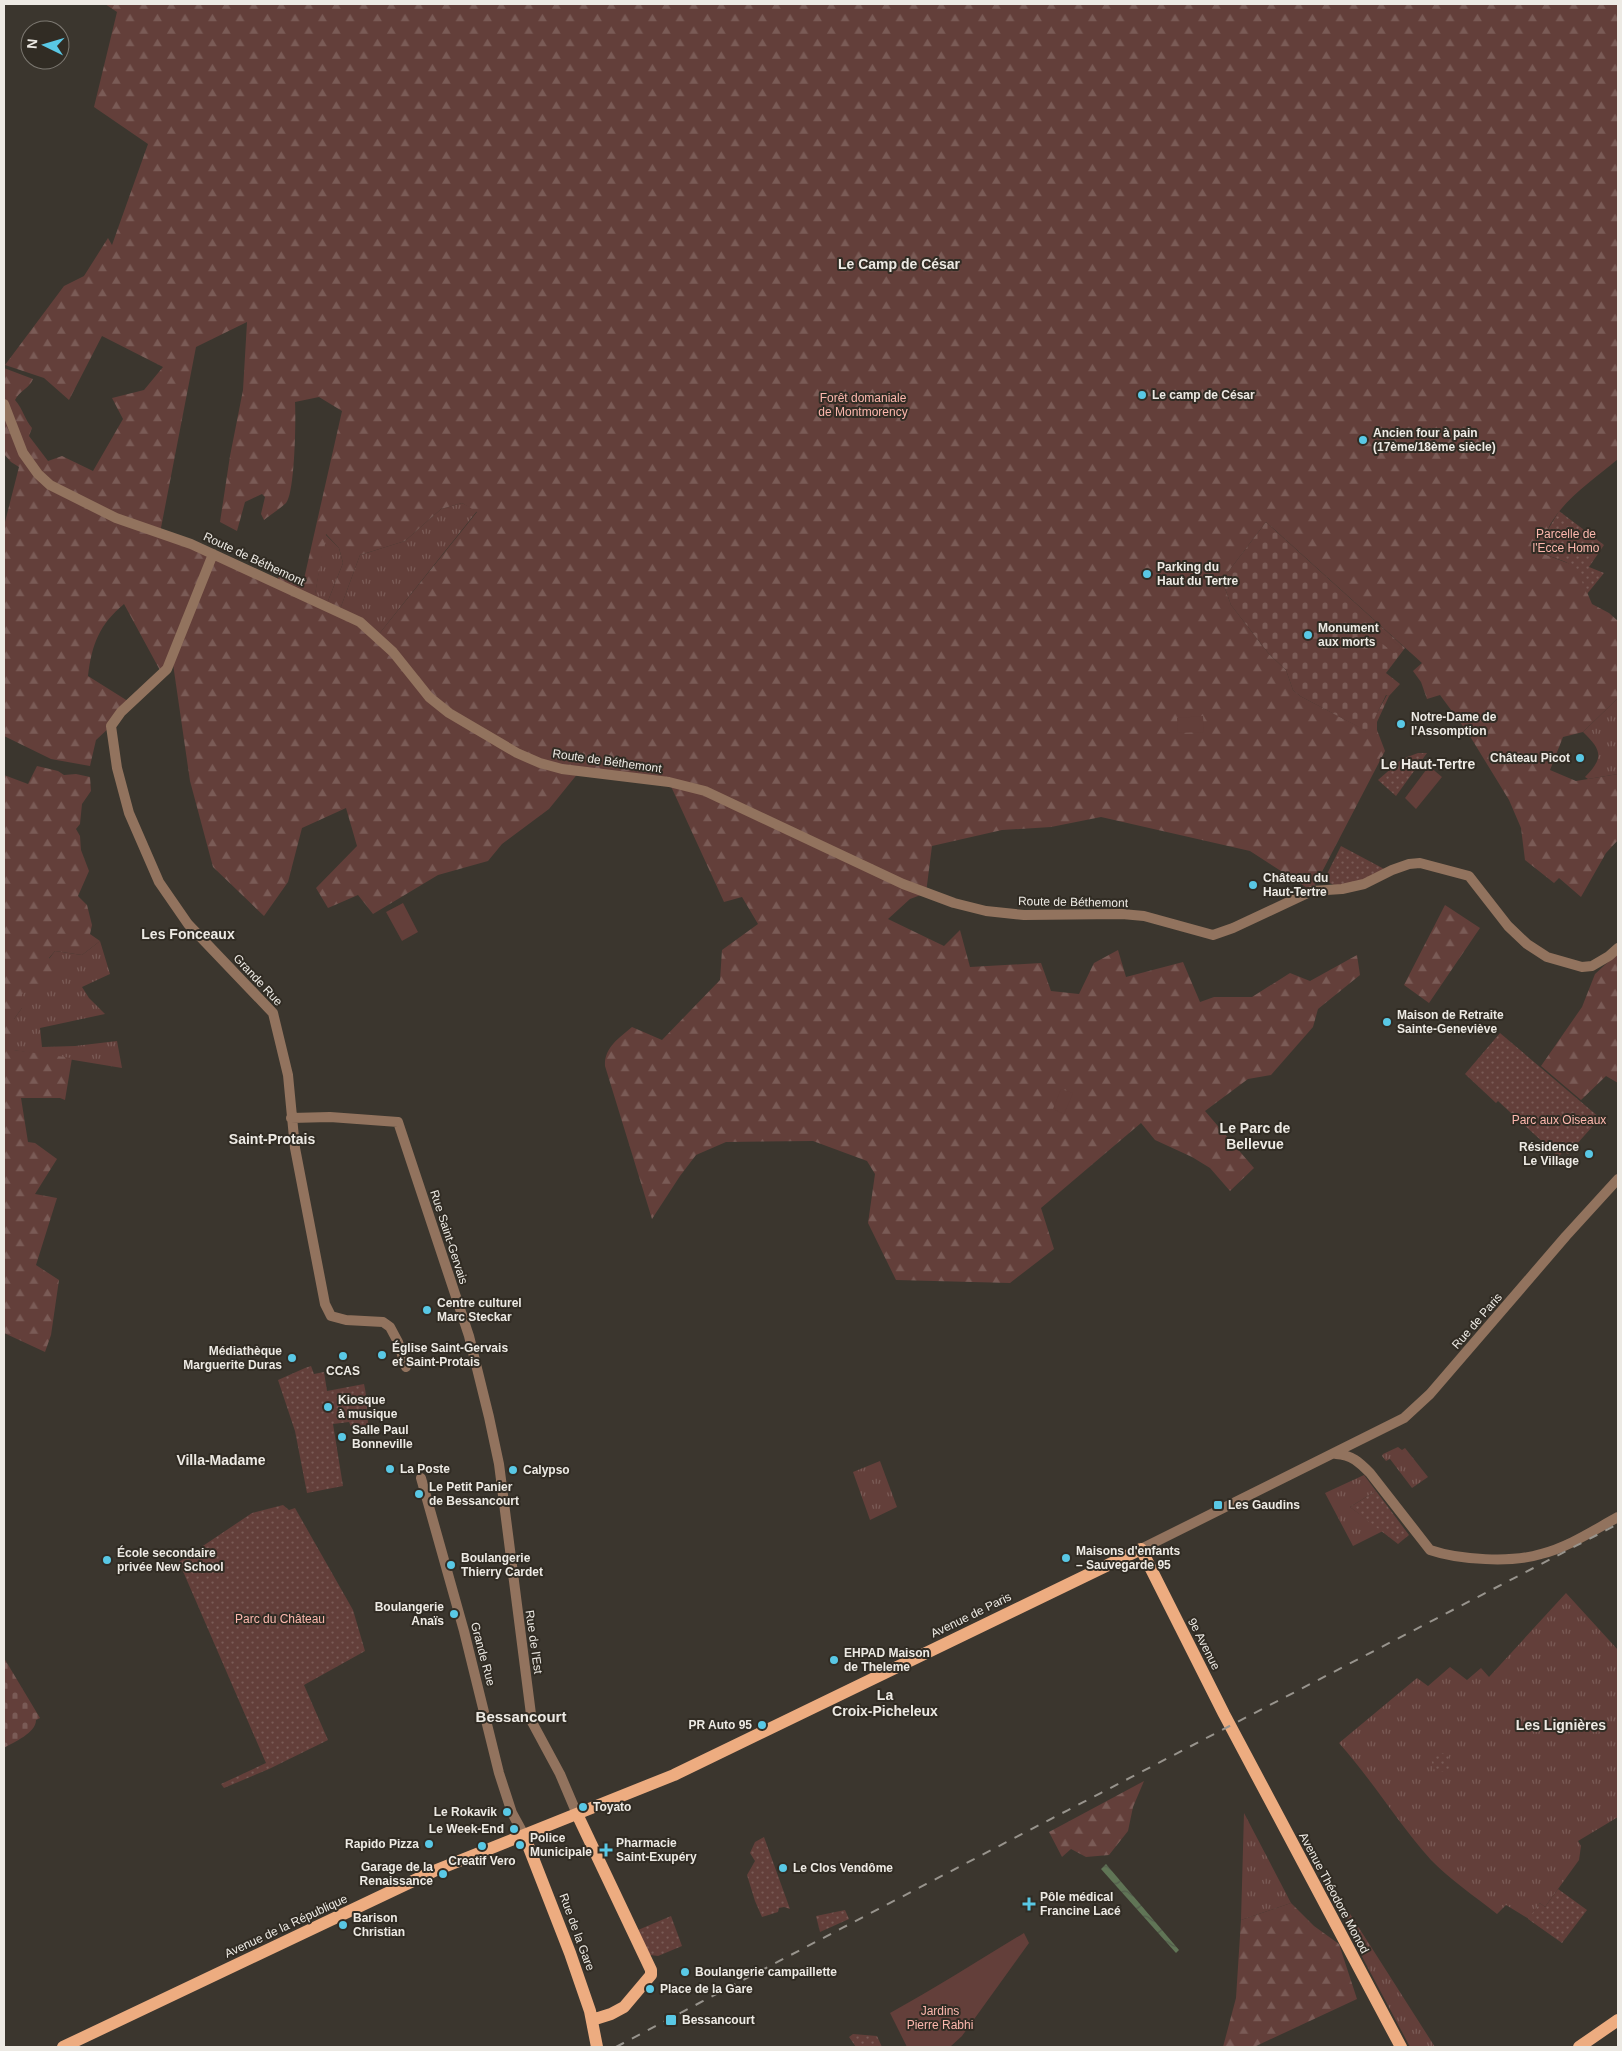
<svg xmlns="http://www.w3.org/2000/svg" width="1622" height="2051" viewBox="0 0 1622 2051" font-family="Arial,sans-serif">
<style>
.grass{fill:url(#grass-tufts)}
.forest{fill:url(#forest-firs);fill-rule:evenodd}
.cemetery{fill:url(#cemetery-stones)}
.park{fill:url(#park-dots)}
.garden{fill:#633f3a}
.water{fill:url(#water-waves)}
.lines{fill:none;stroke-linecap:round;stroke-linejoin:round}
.minor{stroke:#92735e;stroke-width:10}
.major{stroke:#edac80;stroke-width:12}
.rail{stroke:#98948d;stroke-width:2;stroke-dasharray:9 9;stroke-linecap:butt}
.poi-dot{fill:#59c8e5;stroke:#312c24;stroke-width:2}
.labels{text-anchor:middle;stroke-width:4;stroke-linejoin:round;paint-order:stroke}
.poi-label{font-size:12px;font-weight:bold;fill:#edeae4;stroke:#312c24;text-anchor:start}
.park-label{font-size:12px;fill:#fcb7ad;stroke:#312c24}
.street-label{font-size:12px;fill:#edeae4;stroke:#312c24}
.neighbourhood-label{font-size:14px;font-weight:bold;fill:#edeae4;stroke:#312c24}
.quarter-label{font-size:15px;font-weight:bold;fill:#edeae4;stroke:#312c24}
</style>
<defs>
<pattern id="grass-tufts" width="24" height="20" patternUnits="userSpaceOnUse" patternTransform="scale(1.25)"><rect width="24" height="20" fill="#633f3a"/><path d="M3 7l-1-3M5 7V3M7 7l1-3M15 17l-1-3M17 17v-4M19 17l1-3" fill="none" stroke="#7a5b56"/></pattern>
<pattern id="forest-firs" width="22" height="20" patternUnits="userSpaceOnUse" patternTransform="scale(1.25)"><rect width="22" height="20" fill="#633f3a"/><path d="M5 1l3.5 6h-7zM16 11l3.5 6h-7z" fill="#7a5b56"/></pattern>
<pattern id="cemetery-stones" width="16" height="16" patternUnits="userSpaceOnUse" patternTransform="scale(1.25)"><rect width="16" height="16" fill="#633f3a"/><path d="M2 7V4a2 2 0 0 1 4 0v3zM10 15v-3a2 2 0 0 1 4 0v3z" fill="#7a5b56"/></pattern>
<pattern id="park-dots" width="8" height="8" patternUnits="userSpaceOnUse" patternTransform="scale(1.25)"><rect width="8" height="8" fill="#633f3a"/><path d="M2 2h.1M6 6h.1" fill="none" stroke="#7a5b56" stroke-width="1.8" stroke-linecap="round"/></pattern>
<pattern id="water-waves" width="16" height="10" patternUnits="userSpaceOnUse" patternTransform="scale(1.25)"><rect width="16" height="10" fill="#607556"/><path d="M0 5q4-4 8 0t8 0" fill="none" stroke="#545e4d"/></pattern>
</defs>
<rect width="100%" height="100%" fill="#3b362e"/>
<path class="grass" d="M462,503l15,8 -98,123 -40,-22 21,-57 45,-14 36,-32z
M325,534l14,14 4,15 -17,43 -12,-6z
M1618,698v76l-30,5 -3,-2c19,-19 17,-27 -2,-45z
M100,941l10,33 -28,13 7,11 16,16 -65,14 2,19 33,-1 42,-5 5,27 -109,-18 1,-31 8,-11v-14l33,-43 27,4z
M1398,1447l4,3 3,-2 23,29 -16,11 -22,-29 -4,2 -4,-5 1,-2z
M880,1461l17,46 -27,13 -17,-48z
M1364,1475l12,16 -26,16 33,24 -30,15 -28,-53z
M1566,1593l52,57v167l-40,24 3,5 -2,14 -34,47 -5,-4 -11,16 -23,-14 -9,9c-20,-16 -49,-36 -66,-54 -33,-37 -59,-80 -92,-117l78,-65 11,8 22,-19 17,13 14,-12 8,9z
M1244,1813l47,90 -50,17z
M1345,1906l90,141h-25l-61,-115z"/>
<path class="forest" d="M105,4h1513v455c-22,19 -49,36 -65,61 -7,10 -9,22 -12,33l32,12 6,8 13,31 17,9 9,8v77l-35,34 -20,5 -13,33 26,11 42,-7v66l-12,13 -25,44 -22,-19 -5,5 -29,-23 -4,-32 -12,-28 -41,-67 -28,-38 -13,4 -6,-17 -8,-11 9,-8 -156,-141 -44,58 9,25 38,49 17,16 7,20 7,6 67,35 20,-36 2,1 -12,26v8l8,21 -73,140 -62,-40 -149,-34 -50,10 -49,3 -70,16 -6,47 -16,6 -22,20 56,27 16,-16 10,37 71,-4 10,28 28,3 15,-31 24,-13 8,27 57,-15 17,40 14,-5h38l38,-24 20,8 47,-26 3,20 -42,34 -5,18 -42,48 -23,4 -43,32 49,57 -24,23 -20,-23 -18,-11 -37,-17 -14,-17 -100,85 13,41 -44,34 -114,-3 -28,-57 7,-49 -8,-13 -54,-20 -87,1 -30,13 -16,21 -28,43 -47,-153c-1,-18 14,-28 27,-39l30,13 58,-60 2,-30 36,-26 -16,-27 -18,5 -55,-120 -90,-10 -30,37 -47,35 -14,17 -50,14 -65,39 -15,-19 -30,13 -12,-20 41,-42 -11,-38 -44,20 -14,54 -24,34 -51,-49 -23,-86 -18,-124 -10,17 -38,-70c-25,21 -32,40 -36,72l43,27 -20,23 -15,14 -6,26 -39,-7 -47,-23v-210l15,-59 -8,-5 -7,-8v-86l29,11c-3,9 -14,12 -18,21 8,9 10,20 17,28l-3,8 19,25 14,-5 31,15 30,-52 -11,-21 32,-8 19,-23 -61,-31 -33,64 -25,-22 -39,-13 59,-79 20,-10 24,-38 4,7 36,-101 -54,-37 23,-95zM247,322l-4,68 -13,66 -10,66 17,9 8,-29 17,-8 3,3 -4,17 3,6c7,-6 16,-11 22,-17 9,-10 10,-85 9,-101l24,-5 23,14 -38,168 -22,-10 -6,14 -116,-50 36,-186zM462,503l15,9 -98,122 -40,-22 21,-57 45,-14 36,-32zM326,534l13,14 4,15 -17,43 -12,-6z
M37,766l21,5 6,4 12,-1 14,3 1,14 -9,13 -2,20 -4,5 4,7 1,14 8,21 -11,25 9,9 5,20 -2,9 10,7 -18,14 -27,-4 -6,7 15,15 -42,21v14l-8,11v31l58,8 -7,42 -5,-2h-39l7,44 7,1 22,16 -22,35 22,4 -21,67 23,15 -8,55 -6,17 -41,-19v-558l24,9z
M1445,905l35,23 -51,75 -25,-18z
M1618,953v130l-12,-7 -25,24 -40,-34 41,-59 13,-33z
M1144,1781l-11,26 -5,24 -19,24 -23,2 -15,-8 -9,8 -13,-25z
M1291,1903l23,23 25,18 18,55 -103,48h-31l13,-49 5,-78z"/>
<path class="cemetery" d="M1266,522l139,126 -19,25 14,11 -11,12 -3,-1 -18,37 -68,-36 -7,-6 -7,-20 -17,-16 -38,-49 -9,-25z
M4,1658l36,60 -4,2c0,13 -22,22 -32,28z"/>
<path class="park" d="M1559,511l45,34 -15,22 15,6 -17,21c-13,-34 -14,-29 -46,-41l5,-20z
M1418,753h9l-31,43 -18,-16 24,-21z
M1341,846l45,24c-16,8 -41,24 -58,12l-1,-8z
M1500,1033l100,85 -32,36 -5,-3 -4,6 -61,-56 -2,2 -31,-29z
M311,1366l3,8 10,-2 3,19 37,-7c4,16 2,33 6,50l-15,1 -6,-13 -16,2 10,62 -36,7 -12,-62 -17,-51 27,-12z
M1376,1491l33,44 -11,9 -48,-37z
M283,1505l6,5 6,-2 58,102 12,41 -61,34 24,55 -59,29 -45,19 -3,-4 45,-21 -87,-201 73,-49z
M1447,1752l5,16 -16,6 -6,-17z
M764,1837l26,72 -6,-2 -5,1 -1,4 -16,5 -7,-16 -8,-26 8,-14 -5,-8 5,-11z
M1558,1889l29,21 -25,33 -34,-24 12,-16 5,4z
M845,1910l4,9 -29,13 -4,-16z
M671,1916l11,30 -24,10 -8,-1 -12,-25z
M853,2034l24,2 5,11h-26l-7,-10z"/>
<path class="garden" d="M1378,629l23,18 -7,6 -23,-18z
M1203,716l1,16 -26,1 -1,-15z
M1429,766l13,11 -26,32 -11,-11z
M403,903l15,29 -16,9 -16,-29z
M1061,1089l12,4 -9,21 -11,-5z
M1024,1933l5,10 -67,93 -12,11h-43l-17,-34c46,-25 89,-53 134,-80z"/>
<path class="water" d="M1106,1864l73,86 -3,3 -75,-84z"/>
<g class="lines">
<path class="minor" d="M4,404l19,49 15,21 12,11 66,33 75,26 169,78 33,30 36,45 20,16 68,40 23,10 22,6 107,13 36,9 198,93 51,19 32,8 38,4 98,-1 22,2 69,19 20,-7 79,-37 30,-2 22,-5 28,-14 17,-6 11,-1 49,13 39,50 19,18 20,13 35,10 10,-1 17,-10 9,-8
M213,554l-46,115 -46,43 -10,14 6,42 12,45 30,69 29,42 85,89 15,62 7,73 30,156 6,12 15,4 37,2 7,5 8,15 8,25
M291,1118l39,-1 68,5 71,214 20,81 10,47 33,258 28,52 17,40
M1336,1454c16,1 23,8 34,19l60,77c29,10 82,13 111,4 28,-7 53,-24 77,-37
M421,1478l43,153 35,142 13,40 12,22
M1141,1549l263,-131 26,-24 136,-158 52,-57"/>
<path class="major" d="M577,1814l74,156v5l-27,32 -13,7 -19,6
M524,1835l46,118 20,58 7,36
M63,2047l371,-176 240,-96 467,-226 83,165 177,333
M1579,2047l39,-27"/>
<path class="rail" d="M616,2047c333,-176 668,-349 1002,-523"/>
</g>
<g class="poi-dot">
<circle cx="1142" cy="395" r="5"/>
<circle cx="1363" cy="440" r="5"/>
<circle cx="1147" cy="574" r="5"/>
<circle cx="1308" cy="635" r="5"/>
<circle cx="1401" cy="724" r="5"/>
<circle cx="1580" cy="758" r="5"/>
<circle cx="1253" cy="885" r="5"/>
<circle cx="1387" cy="1022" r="5"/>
<circle cx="1589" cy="1154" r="5"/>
<circle cx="427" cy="1310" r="5"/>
<circle cx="382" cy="1355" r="5"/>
<circle cx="343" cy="1356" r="5"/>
<circle cx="292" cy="1358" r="5"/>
<circle cx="328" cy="1407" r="5"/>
<circle cx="342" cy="1437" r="5"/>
<circle cx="390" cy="1469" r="5"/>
<circle cx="513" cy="1470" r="5"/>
<circle cx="419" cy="1494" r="5"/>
<rect x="1213" y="1500" width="10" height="10" rx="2.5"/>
<circle cx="1066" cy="1558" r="5"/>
<circle cx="107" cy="1560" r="5"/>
<circle cx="451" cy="1565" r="5"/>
<circle cx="454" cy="1614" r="5"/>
<circle cx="834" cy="1660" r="5"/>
<circle cx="762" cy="1725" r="5"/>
<circle cx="583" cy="1807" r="5"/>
<circle cx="507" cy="1812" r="5"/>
<circle cx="514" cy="1829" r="5"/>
<circle cx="429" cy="1844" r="5"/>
<circle cx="520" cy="1845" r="5"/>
<circle cx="482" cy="1846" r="5"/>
<path d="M603.5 1842.5h5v5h5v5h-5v5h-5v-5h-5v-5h5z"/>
<circle cx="783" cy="1868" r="5"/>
<circle cx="443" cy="1874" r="5"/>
<path d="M1026.5 1896.5h5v5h5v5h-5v5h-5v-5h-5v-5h5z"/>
<circle cx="343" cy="1925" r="5"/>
<circle cx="685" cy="1972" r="5"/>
<circle cx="650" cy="1989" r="5"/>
<rect x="665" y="2014" width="12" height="12" rx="2.5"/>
</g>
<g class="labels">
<g class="poi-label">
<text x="1152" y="399">Le camp de César</text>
<text x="1373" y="437">Ancien four à pain<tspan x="1373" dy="14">(17ème/18ème siècle)</tspan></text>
<text x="1157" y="571">Parking du<tspan x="1157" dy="14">Haut du Tertre</tspan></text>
<text x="1318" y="632">Monument<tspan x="1318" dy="14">aux morts</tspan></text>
<text x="1411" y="721">Notre-Dame de<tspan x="1411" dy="14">l'Assomption</tspan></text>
<text x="1570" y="762" text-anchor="end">Château Picot</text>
<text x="1263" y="882">Château du<tspan x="1263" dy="14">Haut-Tertre</tspan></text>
<text x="1397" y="1019">Maison de Retraite<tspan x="1397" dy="14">Sainte-Geneviève</tspan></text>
<text x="1579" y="1151" text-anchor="end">Résidence<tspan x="1579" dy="14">Le Village</tspan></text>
<text x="437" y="1307">Centre culturel<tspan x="437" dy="14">Marc Steckar</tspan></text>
<text x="392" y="1352">Église Saint-Gervais<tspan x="392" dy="14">et Saint-Protais</tspan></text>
<text x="282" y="1355" text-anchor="end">Médiathèque<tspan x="282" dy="14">Marguerite Duras</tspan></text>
<text x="343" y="1375" text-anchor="middle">CCAS</text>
<text x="338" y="1404">Kiosque<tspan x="338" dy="14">à musique</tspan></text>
<text x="352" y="1434">Salle Paul<tspan x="352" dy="14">Bonneville</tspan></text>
<text x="400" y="1473">La Poste</text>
<text x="523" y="1474">Calypso</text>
<text x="429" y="1491">Le Petit Panier<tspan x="429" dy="14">de Bessancourt</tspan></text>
<text x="1228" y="1509">Les Gaudins</text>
<text x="1076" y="1555">Maisons d'enfants<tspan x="1076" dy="14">– Sauvegarde 95</tspan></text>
<text x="117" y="1557">École secondaire<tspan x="117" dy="14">privée New School</tspan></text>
<text x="461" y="1562">Boulangerie<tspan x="461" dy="14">Thierry Cardet</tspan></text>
<text x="444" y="1611" text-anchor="end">Boulangerie<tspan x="444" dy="14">Anaïs</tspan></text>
<text x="844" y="1657">EHPAD Maison<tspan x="844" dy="14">de Theleme</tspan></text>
<text x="752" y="1729" text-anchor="end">PR Auto 95</text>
<text x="593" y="1811">Toyato</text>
<text x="497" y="1816" text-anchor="end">Le Rokavik</text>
<text x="504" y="1833" text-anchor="end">Le Week-End</text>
<text x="530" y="1842">Police<tspan x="530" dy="14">Municipale</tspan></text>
<text x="616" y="1847">Pharmacie<tspan x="616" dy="14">Saint-Exupéry</tspan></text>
<text x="419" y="1848" text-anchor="end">Rapido Pizza</text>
<text x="482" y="1865" text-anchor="middle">Creatif Vero</text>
<text x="433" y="1871" text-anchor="end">Garage de la<tspan x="433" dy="14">Renaissance</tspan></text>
<text x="793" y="1872">Le Clos Vendôme</text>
<text x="1040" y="1901">Pôle médical<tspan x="1040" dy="14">Francine Lacé</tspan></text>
<text x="353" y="1922">Barison<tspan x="353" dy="14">Christian</tspan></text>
<text x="695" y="1976">Boulangerie campaillette</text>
<text x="660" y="1993">Place de la Gare</text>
<text x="682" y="2024">Bessancourt</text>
</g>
<g class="park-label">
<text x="863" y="402">Forêt domaniale<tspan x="863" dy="14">de Montmorency</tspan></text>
<text x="1566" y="538">Parcelle de<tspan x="1566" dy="14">l'Ecce Homo</tspan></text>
<text x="1559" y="1124">Parc aux Oiseaux</text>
<text x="280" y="1623">Parc du Château</text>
<text x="940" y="2015">Jardins<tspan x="940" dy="14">Pierre Rabhi</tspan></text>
</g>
<g class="street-label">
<text transform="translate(254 559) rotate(25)" y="4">Route de Béthemont</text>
<text transform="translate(607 761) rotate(8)" y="4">Route de Béthemont</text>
<text transform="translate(1073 902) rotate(1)" y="4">Route de Béthemont</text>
<text transform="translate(258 980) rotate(47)" y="4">Grande Rue</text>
<text transform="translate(449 1237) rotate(72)" y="4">Rue Saint-Gervais</text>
<text transform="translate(1477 1321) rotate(-49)" y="4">Rue de Paris</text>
<text transform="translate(971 1615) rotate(-26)" y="4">Avenue de Paris</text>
<text transform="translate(534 1642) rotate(82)" y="4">Rue de l'Est</text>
<text transform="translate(1204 1644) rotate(63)" y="4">9e Avenue</text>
<text transform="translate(483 1654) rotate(75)" y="4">Grande Rue</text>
<text transform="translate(1334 1893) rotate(62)" y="4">Avenue Théodore Monod</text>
<text transform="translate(286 1926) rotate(-25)" y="4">Avenue de la République</text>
<text transform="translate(577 1932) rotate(70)" y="4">Rue de la Gare</text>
</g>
<g class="neighbourhood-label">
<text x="899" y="269">Le Camp de César</text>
<text x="1428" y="769">Le Haut-Tertre</text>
<text x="188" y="939">Les Fonceaux</text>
<text x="1255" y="1133">Le Parc de<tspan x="1255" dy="16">Bellevue</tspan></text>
<text x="272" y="1144">Saint-Protais</text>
<text x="221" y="1465">Villa-Madame</text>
<text x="885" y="1700">La<tspan x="885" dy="16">Croix-Picheleux</tspan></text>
<text x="1561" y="1730">Les Lignières</text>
</g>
<g class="quarter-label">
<text x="521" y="1722">Bessancourt</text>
</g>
</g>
<rect width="1622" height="2051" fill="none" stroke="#edeae4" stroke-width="10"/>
<g transform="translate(45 45) rotate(275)"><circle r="24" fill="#312c24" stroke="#7c7871"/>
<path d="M0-4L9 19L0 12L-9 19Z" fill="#59c8e5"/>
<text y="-8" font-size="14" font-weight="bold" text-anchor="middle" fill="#edeae4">N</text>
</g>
</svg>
